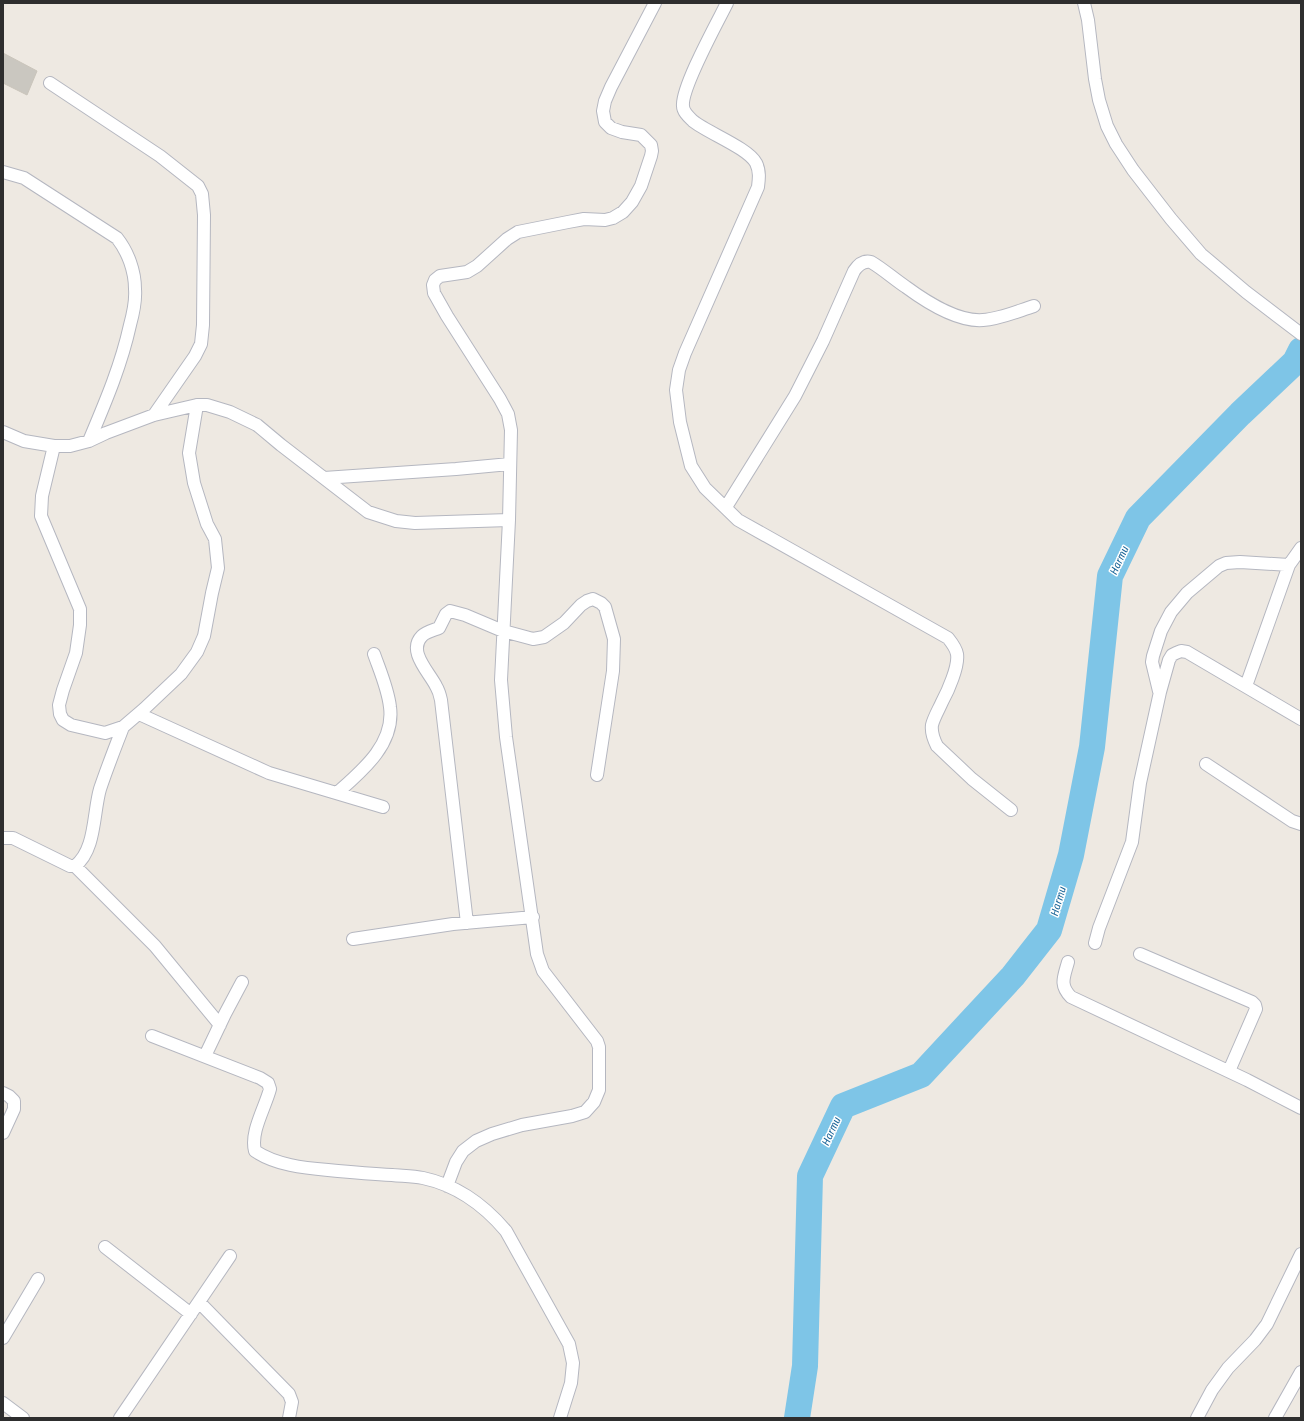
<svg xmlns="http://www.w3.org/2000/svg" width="1304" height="1421" viewBox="0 0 1304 1421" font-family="'Fira Sans Condensed',sans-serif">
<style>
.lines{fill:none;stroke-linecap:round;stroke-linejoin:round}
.river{stroke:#7ec5e7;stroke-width:26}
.building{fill:#cac7c0;stroke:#cac5bb}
.street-casing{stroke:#b5b7c0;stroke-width:14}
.street{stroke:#fff;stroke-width:12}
.labels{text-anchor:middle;stroke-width:3;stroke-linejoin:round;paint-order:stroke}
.water-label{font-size:11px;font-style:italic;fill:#186497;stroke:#fff}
</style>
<rect width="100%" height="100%" fill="#eee9e2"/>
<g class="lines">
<path class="river" d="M797,1418l8,-52 5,-190 33,-70 78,-31 92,-99 36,-46 22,-75 21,-108 18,-171 28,-58 102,-104 55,-52 6,-12"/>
</g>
<path class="building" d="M3,53l34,18 -10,24 -24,-12z"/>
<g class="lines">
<defs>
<path id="street" d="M727,3c-10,20 -46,85 -44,103 0,6 6,11 10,15 15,12 55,27 63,42 4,8 3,16 2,24l-73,166 -6,17 -3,20 4,32 11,44 14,22 33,32 210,118c4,5 8,10 9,16 2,12 -9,37 -15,48 -3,7 -8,15 -10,23 -1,7 2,15 5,21l35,33 39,31
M1084,3l4,17 7,59 4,21 8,26 9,18 17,26 38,49 30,35 45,38 55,42
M50,83l110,73 38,30 4,8 2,21 -1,110 -2,19 -6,12 -41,59
M3,172l21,6 93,60c11,14 18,33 18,51 1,12 -2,25 -5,36 -9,41 -25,78 -41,116
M3,432l21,9 30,5h16l19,-5 17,-8 48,-18 43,-10h10l23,7 27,13 24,20 87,67 28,9 19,2 94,-3
M54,446l-12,50 -1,20 39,93v16l-4,28 -13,37 -4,15 1,9 3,6 8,5 34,8 18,-6 21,-18 37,-35 16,-22 7,-16 8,-43 6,-25 -3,-29 -8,-15 -13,-41 -5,-30 8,-48
M324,478l132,-9 54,-5
M726,507l69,-111 28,-55 31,-70c4,-6 9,-11 17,-9 12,7 23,17 35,25 19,14 52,35 77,33 17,-1 35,-9 51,-14
M1246,686l43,-121 12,-17
M1159,691l-7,-29 1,-6 8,-25 10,-19 16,-19 32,-27 7,-3 14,-1 49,3
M139,714l130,59 114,34
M1206,764l86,57 9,3
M337,793c25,-22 58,-49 53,-86 -2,-18 -10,-36 -16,-53
M3,838h10l57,28h5c21,-16 18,-53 25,-77 7,-21 15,-41 23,-62
M75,866l80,80 65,79
M467,923l-26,-223c-1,-5 -2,-9 -5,-14 -7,-14 -29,-35 -14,-50 4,-4 12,-6 17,-8l7,-14 4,-3 15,4 38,16 30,8 11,-2 20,-14 17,-18 6,-4 6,-2 8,4 4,4 9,32 -1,32 -16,104
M353,939l100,-15 80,-7
M1095,943l4,-15 33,-86 8,-59 20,-91 9,-32 3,-5 4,-2 5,-2 6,1 114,67
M1140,954l112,48 3,3 1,4 -27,62
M1068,962c-4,15 -9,23 3,35l176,83 54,28
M152,1036l108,42 8,5 2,6c-5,19 -20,43 -15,62 21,14 49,17 73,19 21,2 43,4 64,5 10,1 21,1 31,3 33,7 61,27 83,53l63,113 4,19 -2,20 -11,35
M205,1056l20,-42 17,-32
M3,1093l6,3 5,5v8l-11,24
M447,1186l9,-24 7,-11 13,-10 16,-7 30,-9 50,-9 13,-4 9,-10 5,-12v-43l-2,-6 -54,-70 -6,-17 -31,-217 -5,-57 8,-160 2,-90 -3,-16 -8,-15 -53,-83 -13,-23 -1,-8 2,-5 5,-4 27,-4 10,-6 30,-27 11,-7 50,-10 16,-3 21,1 8,-2 10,-6 9,-10 9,-16 10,-30 1,-5 -1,-6 -10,-10 -19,-3 -11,-4 -6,-6 -2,-11 2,-10 6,-14 44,-84
M105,1247l86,67
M199,1302l90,92 3,8 -3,16
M3,1338l35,-59
M3,1403l20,15
M120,1418l110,-162
M1197,1418l15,-28 16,-22 27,-28 12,-16 34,-70
M1275,1418l26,-46"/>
</defs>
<use href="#street" class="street-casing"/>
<use href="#street" class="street"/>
</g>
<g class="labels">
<g class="water-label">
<text transform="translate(1119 560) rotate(-65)" y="4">Harmu</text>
<text transform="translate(1058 901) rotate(-73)" y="4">Harmu</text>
<text transform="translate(831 1131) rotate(-65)" y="4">Harmu</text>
</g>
</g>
<rect width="1304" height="1421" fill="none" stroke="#2e2e2e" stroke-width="8"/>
</svg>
